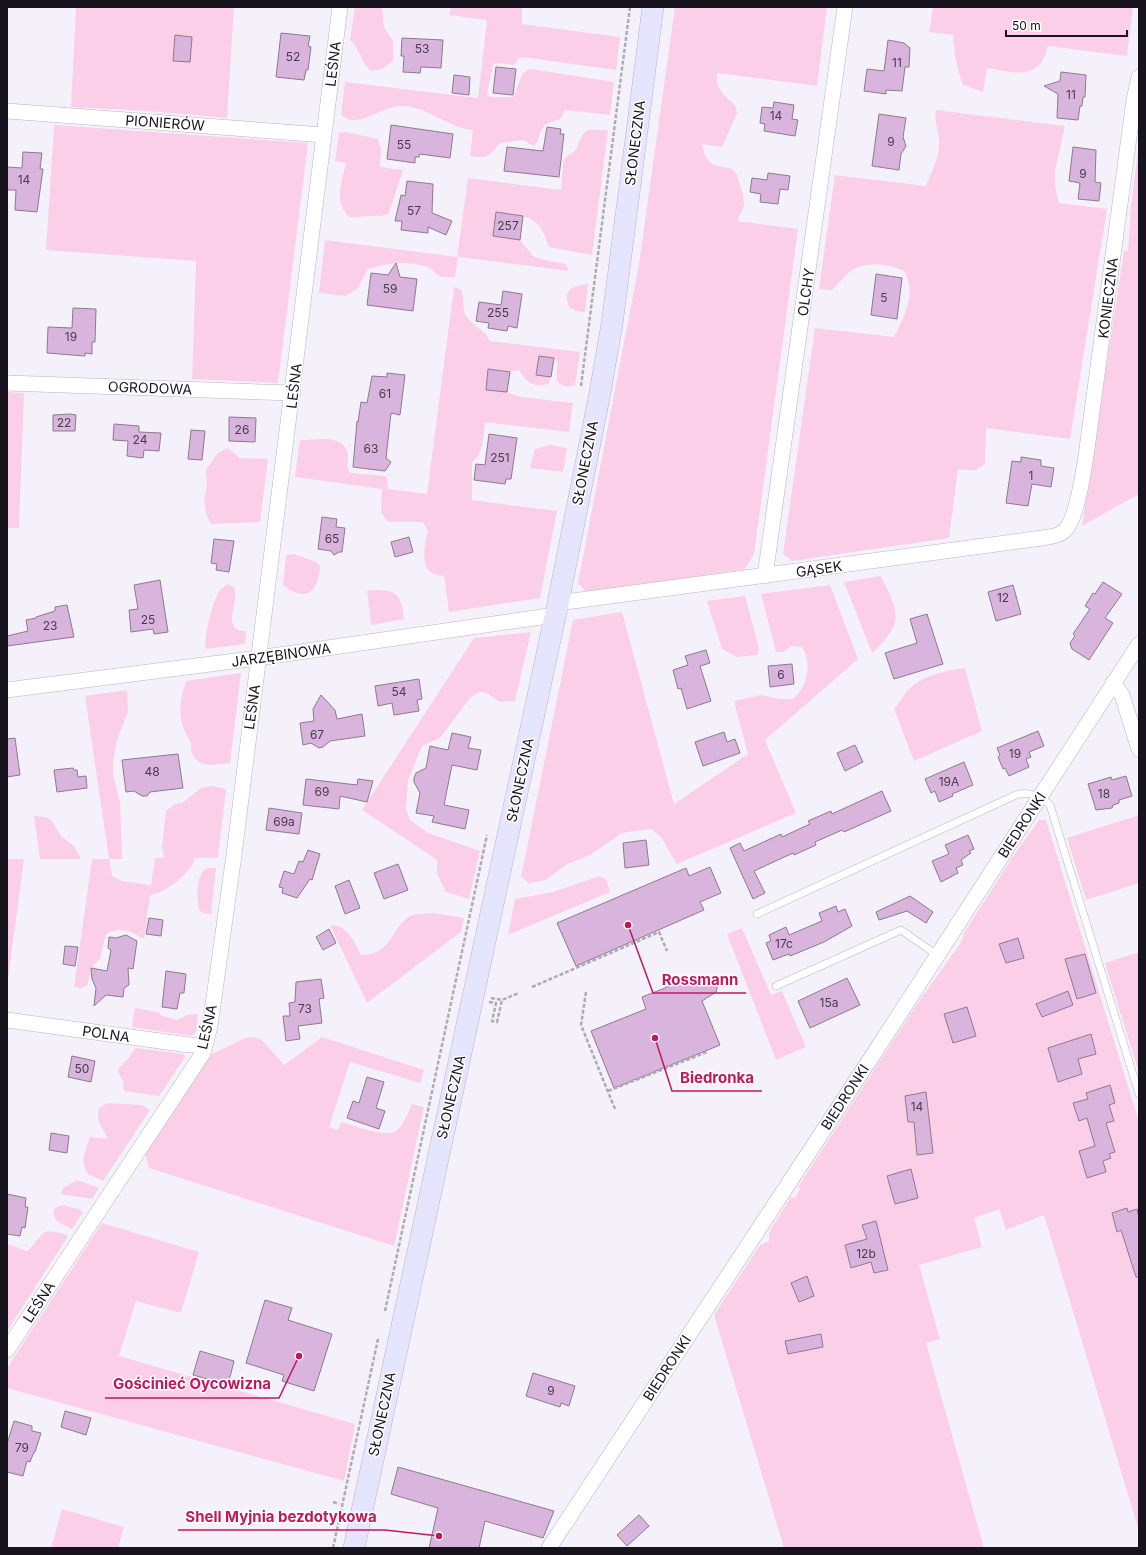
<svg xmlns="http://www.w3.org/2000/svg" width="1146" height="1555" viewBox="0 0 1146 1555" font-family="Inter,sans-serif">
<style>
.green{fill:#fccfe8}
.building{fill:#d9b4dc;stroke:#8d7a8e}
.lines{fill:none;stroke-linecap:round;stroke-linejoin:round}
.lane-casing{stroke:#bbb1cb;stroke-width:8}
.street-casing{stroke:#bbb1cb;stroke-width:16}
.secondary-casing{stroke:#bbb1cb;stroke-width:22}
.path{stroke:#aeabb4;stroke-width:2.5;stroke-dasharray:4 2;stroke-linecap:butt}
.lane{stroke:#fff;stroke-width:7}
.street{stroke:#fff;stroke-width:15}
.secondary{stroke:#e5e5fd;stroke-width:21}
.labels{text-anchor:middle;stroke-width:3;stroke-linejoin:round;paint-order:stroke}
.number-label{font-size:12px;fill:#483c4d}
.street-label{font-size:14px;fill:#17141d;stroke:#fff}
.leader{fill:none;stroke:#c2185b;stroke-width:1.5}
.callout-dot{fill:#c2185b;stroke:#fff;stroke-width:1.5}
.callout-label{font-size:15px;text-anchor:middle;font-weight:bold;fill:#c2185b;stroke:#fff;stroke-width:3;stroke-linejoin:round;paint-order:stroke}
</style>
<rect width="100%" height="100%" fill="#f5f1fb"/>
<path class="green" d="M76,7h158l-7,111 -79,-7 -77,-4z
M355,7h27l2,20 9,14v20l-11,8 -11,2c-11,-9 -10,-22 -21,-31z
M451,7h71v17l98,13 -4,33 -94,-13 -4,2 -3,6 -19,-2 -3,2 -6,29 4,3h22c7,-9 5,-26 18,-28l83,13 -4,33 -45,-5 -4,8c-5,4 -12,3 -17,8 -6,6 -4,15 -10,20l-11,-6 -23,3c-12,13 -10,16 -30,13l3,-26c-25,-2 -43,-22 -69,-24 -23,-2 -44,25 -63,9l4,-33 133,16 9,-78 -38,-5z
M675,7h152l-10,79 -100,-13v11l6,10 12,11 2,8 -15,34 -20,-3 3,12 8,9 19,4 5,6 6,20 1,11 -7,15 61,8 -44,325 -9,15 -158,24 -9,-10 61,-319z
M933,7h200l-6,49 -79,-10c-8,35 -33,27 -61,22l-4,24 -20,-7c-6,-15 -9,-34 -10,-50l-24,-3z
M936,110l129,16 -10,45v16l4,16 48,6 -37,230 -84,-11 -1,35c-7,10 -17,7 -27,6l-9,69 -157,23 -9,-7 32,-226 79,9c10,-20 23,-43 10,-66 -13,-7 -38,-10 -52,-1 -7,5 -13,14 -20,20l-13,-1 16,-114 91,11c5,-13 13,-28 13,-42 1,-12 -6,-22 -3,-34z
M54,125l254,18 -30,240 -86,-4 4,-118 -150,-11z
M588,130h20l-16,125 -43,-8c-3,-6 -5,-15 -9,-20 -8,-13 -31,-14 -44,-14l-3,23 27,4 13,16 7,3 26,5 3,7 -111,-14 -3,20c-24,2 -15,-6 -31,-11 -19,-6 -38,-2 -56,3l-10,19 -12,8 -27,-3 6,-53 132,17 11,-79 93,12 2,-27 2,-5 10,-7 8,-17z
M346,132l32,7 3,10 -1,18 23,3 -14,43c-8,5 -12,2 -20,3 -7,0 -12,2 -20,1 -16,-16 -7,-35 -3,-54l-11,-2 4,-28z
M1139,143v351l-57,32 42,-275h4l3,-46z
M588,284l-3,28 -8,-1 -8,-4c-7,-18 4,-21 19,-23z
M454,287l7,3c4,8 0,16 4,24 6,12 19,14 25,27l90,11 -5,34c-7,1 -13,1 -18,-5 -2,-19 8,-23 -18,-25l-3,19 15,2 -3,7c-16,4 -21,-2 -29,-14l-9,2 -22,-3 -2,21 21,2 13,5 53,6 -4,29 -84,-10c-1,11 -2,34 -13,40v38l85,11 -17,87 -91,14 -5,-36c-27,-1 -20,-28 -16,-45l-5,-9h-35l-7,-10 1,-23 -87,-12 5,-37c14,1 40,-7 47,11 2,5 0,13 1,19l3,3 34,3 2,2 1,11 39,5z
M7,392l17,1 -5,135h-12z
M549,445l18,3 -4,24 -33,-4 5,-19z
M227,448l13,10 28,1 -8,63 -49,2 -5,-11 -2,-13 3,-16 -1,-14 11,-16z
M294,554l22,8 4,4c-2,27 -14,37 -37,19l3,-30z
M881,576c18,38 24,46 -9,77l-28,-71z
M228,584l6,3c6,16 -11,34 5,44h7l-1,13 -39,5c-3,-11 7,-46 12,-56 3,-5 6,-6 10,-9z
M830,585l28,74 -93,81 31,73 -119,51 -16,-27 -10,-8 -29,4 -32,22 -23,9 -21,16 -17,3 -8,-6 52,-257 49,-8 52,192 74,-50 -14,-53 28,-6 17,4h14c15,-13 19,-35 9,-52l-11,-1 -7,6h-8l-15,-58z
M367,590c27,0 34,0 37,29l-33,6z
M745,596l14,52 -1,7 -21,2 -15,-8 -15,-48z
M531,632l-16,69 -15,1 -13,-9 -7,-1 -10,6 -30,40 -18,8 -14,34 -2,29 4,11 18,13 52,18 -11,48 -23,-7 -9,-18v-14l-75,-50 112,-172z
M965,668l17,63 -68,30 -20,-52c5,-6 9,-12 13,-18 15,-16 38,-20 58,-23z
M241,673l-11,90c-11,1 -21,4 -31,-1 -7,-4 -8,-11 -8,-18 -1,-5 -5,-10 -7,-14 -6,-18 -4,-32 2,-49z
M127,690l1,22 -11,28 -4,22v13l7,27 2,53v4h-13l3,17 10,5 29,4 4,-27h9l-2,-12 4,-35 9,-7 7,-1 19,-15 11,-2 14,3 -8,69h-23c-3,14 -30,36 -45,37l-6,44c-15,-8 -21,-13 -38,-5l-6,25 -8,8 -5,19 -6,2 -7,-1 18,-128h17l-24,-163z
M1139,815v68l-53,17 -19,-62z
M34,816l12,1 5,3 11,17 12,9 7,13h-41z
M1039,820h7l93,302v409l-95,-316 -38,15 -7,-21 -25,9 8,29 -63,18 21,74 -14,4 58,205h-200l-70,-233 46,-70 9,-4v-9l22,-35 4,1 5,-9 -2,-2 119,-183 45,-63 2,-8 48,-75z
M7,859h17l-17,128z
M207,868h9l-5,46 -8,-1 -4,-3c-2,-12 -4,-35 8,-42z
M600,876l6,3 4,13 -102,43 7,-36 38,-7z
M433,913l31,5 -3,14 -94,71 -37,-78c19,1 23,15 31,30 30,0 29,-24 47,-38 7,-4 18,-3 25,-4z
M742,928l29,67 11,-4 24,56 -30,13 -49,-126z
M1139,952v121l-34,-110z
M135,1008l23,4 4,4 15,4 10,-5 11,-1 -2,18 -4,4 -60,-9z
M253,1037l9,3 22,25 38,-28 102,33 -4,13 -70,-21 -21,65 9,3 3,-8c11,3 45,16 55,9 7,-5 13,-20 16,-27l12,3 -30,139 -245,-78 -4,-14 63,-98 37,-18z
M135,1048l49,6 1,3 -26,39 -35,-5 -1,-10 -5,-9 1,-4 10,-10z
M107,1103l35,2 8,5 -47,71 -15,-7c-9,-11 -2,-26 2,-37l18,2c-5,-11 -13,-18 -9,-31z
M77,1180l22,8 -7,11 -31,-5 2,-6z
M63,1205l15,4 5,3 -11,17c-9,-4 -23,-9 -17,-21z
M102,1223l97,29 -18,61 -45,-12 -17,55 236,68 -11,57 -337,-93v-20z
M47,1231l14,2 7,3 -61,95v-87l20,7c8,-6 10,-14 20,-20z
M62,1509l62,18 -6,21h-67z"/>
<path class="building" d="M281,33l29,3 -2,10 3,1 -3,23h-2l-2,10 -28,-3z
M175,35l17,2 -2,25 -17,-1z
M402,38l41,2 -2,28 -20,-1 -1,6 -17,-1 1,-16h-3z
M888,40l16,3 6,5 -1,19h-4l-3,24 -16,-1v4l-22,-3 3,-22 17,2z
M496,67l20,2 -3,26 -20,-2z
M1061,72l25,3 -1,22h-2l-1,9h-2l-2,14 -21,-2 1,-24 -14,-8 16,-5z
M454,75l16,2 -1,18 -17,-2z
M774,102l20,3 -2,14 6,1 -3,16 -31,-5 1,-7 -5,-1 2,-16 11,1z
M879,114l27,4 -3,19 3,9 -5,8 -2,16 -27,-4z
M391,125l62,9 -3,24 -30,-4 -1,3h-4v6l-28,-4z
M547,127l14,2 -1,5h4l-5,43 -55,-6 3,-24 36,4z
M1073,147l23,3 -1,32 6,1 -2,18 -21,-2 2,-16 -11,-2z
M23,152l19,1 -2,16h3l-6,43 -22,-2 1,-20h-9v-23l15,1z
M768,173l22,3 -2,14 -8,-1 -2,15 -18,-2 1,-8 -11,-2 2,-14 15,2z
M407,181l26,3 -1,29 20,8 -6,14 -18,-8v6l-27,-3 1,-9h-7l6,-26 4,1z
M496,212l27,4 -3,24 -27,-4z
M396,263l4,14 17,2 -4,32 -46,-6 4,-32 17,2z
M876,274l26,4 -5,41 -26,-4z
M503,291l19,3 -5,34 -9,-2 -1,5 -19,-3 1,-5 -13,-2 3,-19 22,3z
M73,308l23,1 -1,33h-3v12l-7,-1v3l-38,-3 1,-26 24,1z
M539,356l15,2 -3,19 -15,-2z
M488,369l22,3 -3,20 -21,-2z
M387,373l18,2 -5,40 -9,-2 -5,45 5,4 -6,9 -32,-4 4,-46 1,1 3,-20 6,1 5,-27 15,1z
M70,414l6,1 -1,16h-22v-16z
M229,417l27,1 -1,24 -26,-1z
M114,424l25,2v6l22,1 -2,18 -15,-1 -1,8 -16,-2 1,-15 -15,-1z
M191,430l14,1 -3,29 -14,-1z
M489,434l28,4 -6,41h-5l-1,5 -31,-4 2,-16 9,1z
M1021,457l20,3v6l13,2 -3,19 -19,-3 -4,22 -22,-3 6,-42 9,1z
M322,517l15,2 -1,8 9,1 -3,24h-3l-5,3 -3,-4 -13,-2z
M409,537l4,15 -18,5 -4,-15z
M214,539l20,2 -5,31 -13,-2 1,-6 -6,-1z
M160,580l8,52 -14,2 -1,-5 -22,3 -2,-22 9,-1 -4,-24z
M1103,582l19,12 -17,24 8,5 -24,37 -17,-11 -2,-6 5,-7 -2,-2 17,-25 -5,-3 8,-13 2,1z
M1013,585l8,29 -25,7 -8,-29z
M67,605l7,32 -67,9v-10l21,-5 -2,-11 10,-2v-1l19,-6v-4z
M927,614l16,50 -49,15 -9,-26 32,-10 -7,-24z
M706,650l4,13 -10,3 11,35 -24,8 -6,-21 -3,1 -5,-19 15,-5 -3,-9z
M792,664l2,20 -24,3 -2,-21z
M419,679l3,20 -5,1 2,11 -25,4 -2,-12 -14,3 -3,-20z
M321,695l14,15 2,9 25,-5 3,22 -35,5 -7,6 -4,1 -8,-5 -8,2 -3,-22 14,-2 -1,-12z
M1038,731l6,15 -15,6 2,5 -5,2 3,8 -20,9 -4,-8 -2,1 -5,-12 2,-2 -3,-7z
M724,732l3,10 8,-3 5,14 -37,13 -8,-24z
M452,733l19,4 -3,11 13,2 -4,20 -25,-5 -8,40 25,5 -4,19 -33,-7 2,-6 -18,-3 4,-20 -6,-11v-4l2,-5 10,-5 4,-22 18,4z
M15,738l5,37 -13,2v-38z
M855,745l8,17 -18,9 -8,-18z
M178,754l5,34 -33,4 -3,4h-5l-8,-5 -8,1 -4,-32z
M964,762l9,23 -21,9 1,2 -14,6 -4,-11 -4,2 -6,-14z
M73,768l1,2h3l1,7 8,-1 1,12 -30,4 -3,-22z
M1126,776l6,20 -13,4v3l-6,2 -1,3 -16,2 -8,-26 23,-7 1,3z
M306,779l51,6 1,-6 15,2 -6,21 -27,-6 -1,13 -36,-4z
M882,791l9,20 -47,21 -2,-2 -27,12 1,3 -22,10 -1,-2 -39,18 11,22 -12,6 -23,-51 10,-5 4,8 37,-17 1,3 28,-13 -2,-3 23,-10 1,3z
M269,808l33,5 -3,21 -33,-4z
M968,835l6,14 -5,2 2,2 -10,7 2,5 -7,3 2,5 -17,9 -9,-21 17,-7 -4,-9z
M646,840l3,25 -24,3 -2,-25z
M308,850l12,4 -8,26 -2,-1 -13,19 -15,-5 1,-5 -4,-1 5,-16 10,3 5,-13 4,1z
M398,864l10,26 -24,9 -10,-26z
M710,867l11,26 -21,9 4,8 -128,56 -19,-43 129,-55 3,8z
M349,880l11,28 -15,6 -10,-28z
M910,896l23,16 -7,11 -19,-12 -28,9 -3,-8z
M836,906l2,6 7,-3 7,17 -28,16 -34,14 -1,-2 -16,6 -7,-17 5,-2 -2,-6 17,-8 3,8 7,-3 26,-11 -3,-8z
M149,918l14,2 -2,16 -15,-2z
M329,929l7,14 -13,7 -7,-13z
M126,935l11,6 -4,28 -5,-1 1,17 -5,3 -1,9 -17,-2 -12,11 2,-18 -4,-9 -1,-11 16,3 4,-21 -3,-2 1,-11 7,1z
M1018,938l6,20 -18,5 -7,-19z
M65,946l13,1 -3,19 -12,-2z
M1085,954l11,39 -19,6 -12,-40z
M166,971l20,3 -2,19h-4l-3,16 -15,-2z
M693,977l4,9 10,-8 9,2 2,4 -2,8 -14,9 18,44 -106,43 -23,-57 55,-22 -4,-12z
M847,978l13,27 -50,23 -12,-27z
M321,979l3,19 -5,1 3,24 -24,3 2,13 -14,2 -3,-25h7l-1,-13 6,-1 1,-20z
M1068,991l5,14 -31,12 -6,-13z
M967,1007l9,29 -23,7 -9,-29z
M1091,1034l5,20 -18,5 4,15 -24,8 -10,-34z
M72,1056l23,5 -4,21 -23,-5z
M367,1077l17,5 -8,26 9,3 -6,18 -32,-11 6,-17 6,2z
M1110,1085l5,18 -6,2 5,16 -8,2 9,29 -6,2 2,4 -8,3 3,11 -19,6 -8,-27 16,-5 -8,-28 -8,3 -6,-18 15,-4 -2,-6z
M926,1092l7,61 -16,2 -3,-33h-6l-3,-26z
M51,1133l18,3 -2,17 -18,-3z
M911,1169l7,29 -23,6 -8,-28z
M7,1194l19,4 -1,9h3l-3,21 -3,-1 -2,9 -13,-2z
M1127,1208l1,4 9,-3 2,8v60h-3l-15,-47 -4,2 -5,-19z
M876,1221l12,49 -14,3 -3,-11 -20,6 -6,-23 22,-6 -5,-14z
M807,1276l7,20 -15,6 -8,-19z
M265,1300l27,8 -4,12 44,14 -18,57 -32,-10 2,-6 -38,-12z
M821,1334l2,13 -35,7 -3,-13z
M200,1351l34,10 -6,24 -35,-10z
M533,1373l42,13 -6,20 -8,-3 -1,4 -34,-11z
M65,1411l26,7 -5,17 -25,-8z
M14,1421l18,5v5l9,2 -6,19h-1l-4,10 -3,-1 -4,15 -16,-4v-28z
M398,1467l156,44 -11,27 -58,-17 -6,27h-50l9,-40 -47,-14z
M639,1515l10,11 -22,20 -10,-11z"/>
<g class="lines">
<defs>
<path id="lane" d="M757,914l259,-119c12,-4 25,1 34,10l89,289
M776,986l125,-56 36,25"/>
<path id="street" d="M7,111l317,24
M7,383l286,10
M765,576l80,-569
M558,603l484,-65c7,-1 16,-2 21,-6 14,-10 20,-59 23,-76l48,-356 5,-23
M1113,683l9,12 17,54
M7,690l251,-32 297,-43
M7,1020l182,25h16
M7,1350l196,-297 7,-27 24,-171 106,-848
M549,1548l324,-493 266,-411"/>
<path id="secondary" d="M354,1548l204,-945 41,-205 13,-74 41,-317"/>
</defs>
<use href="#lane" class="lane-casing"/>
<use href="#street" class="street-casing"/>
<use href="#secondary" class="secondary-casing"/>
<path class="path" d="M581,386l49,-379
M532,987l127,-55 8,19
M586,992l-5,33 34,84
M491,998l11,2 17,-7
M489,1002l7,1 -4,18 5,1 5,-22
M608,1091l99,-39
M385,1311l102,-476
M333,1502l6,2
M333,1548l45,-209"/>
<use href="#lane" class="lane"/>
<use href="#street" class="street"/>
<use href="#secondary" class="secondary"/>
</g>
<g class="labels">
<g class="number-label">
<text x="422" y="53">53</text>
<text x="293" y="61">52</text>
<text x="897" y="67">11</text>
<text x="1071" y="99">11</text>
<text x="776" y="120">14</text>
<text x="891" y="146">9</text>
<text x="404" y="149">55</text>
<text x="1083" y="178">9</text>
<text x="24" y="184">14</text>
<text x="414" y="215">57</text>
<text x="508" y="230">257</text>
<text x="390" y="293">59</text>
<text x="884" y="302">5</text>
<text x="498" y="317">255</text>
<text x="71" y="341">19</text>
<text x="385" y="398">61</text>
<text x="64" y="427">22</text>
<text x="242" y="434">26</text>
<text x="140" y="444">24</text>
<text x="371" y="453">63</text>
<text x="500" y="462">251</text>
<text x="1031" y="480">1</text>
<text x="332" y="543">65</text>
<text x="1003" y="602">12</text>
<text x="148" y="624">25</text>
<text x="50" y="630">23</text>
<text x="781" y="679">6</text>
<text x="399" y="696">54</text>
<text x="317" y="739">67</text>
<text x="1015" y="758">19</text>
<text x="152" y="776">48</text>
<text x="949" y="786">19A</text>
<text x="322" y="796">69</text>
<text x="1104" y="798">18</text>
<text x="284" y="826">69a</text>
<text x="784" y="948">17c</text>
<text x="829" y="1007">15a</text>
<text x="305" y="1013">73</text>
<text x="82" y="1073">50</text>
<text x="917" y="1111">14</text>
<text x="866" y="1258">12b</text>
<text x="551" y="1395">9</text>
<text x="22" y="1452">79</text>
</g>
<g class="street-label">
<text transform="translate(333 64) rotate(-83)" y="5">LEŚNA</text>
<text transform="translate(165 123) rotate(4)" y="5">PIONIERÓW</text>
<text transform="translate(635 143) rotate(-83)" y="5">SŁONECZNA</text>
<text transform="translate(806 292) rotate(-82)" y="5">OLCHY</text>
<text transform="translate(1108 298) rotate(-83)" y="5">KONIECZNA</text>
<text transform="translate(294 386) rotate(-83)" y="5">LEŚNA</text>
<text transform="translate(150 388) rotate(2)" y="5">OGRODOWA</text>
<text transform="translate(585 463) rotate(-79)" y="5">SŁONECZNA</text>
<text transform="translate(819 569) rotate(-8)" y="5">GĄSEK</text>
<text transform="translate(281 655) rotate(-8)" y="5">JARZĘBINOWA</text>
<text transform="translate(252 707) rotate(-82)" y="5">LEŚNA</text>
<text transform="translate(520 780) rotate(-78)" y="5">SŁONECZNA</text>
<text transform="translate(1022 825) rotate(-57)" y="5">BIEDRONKI</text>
<text transform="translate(207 1027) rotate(-77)" y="5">LEŚNA</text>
<text transform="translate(106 1034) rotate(8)" y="5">POLNA</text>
<text transform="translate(451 1097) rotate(-77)" y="5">SŁONECZNA</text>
<text transform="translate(845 1097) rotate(-57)" y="5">BIEDRONKI</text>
<text transform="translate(39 1302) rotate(-57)" y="5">LEŚNA</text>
<text transform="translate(667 1368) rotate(-57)" y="5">BIEDRONKI</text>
<text transform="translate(382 1414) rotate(-78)" y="5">SŁONECZNA</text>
</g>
</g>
<path class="leader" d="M628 925L653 993H746M655 1038L672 1091H762M299 1356L279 1398H105M439 1536L385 1530H178"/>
<g class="callout-dot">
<circle cx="628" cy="925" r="4"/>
<circle cx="655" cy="1038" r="4"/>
<circle cx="299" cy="1356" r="4"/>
<circle cx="439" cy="1536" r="4"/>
</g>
<g class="callout-label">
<text x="700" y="985">Rossmann</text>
<text x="717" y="1083">Biedronka</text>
<text x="192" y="1389">Gościnieć Oycowizna</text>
<text x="281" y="1522">Shell Myjnia bezdotykowa</text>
</g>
<rect width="1146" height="1555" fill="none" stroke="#17141d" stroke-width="16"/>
<path d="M1006 30v6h121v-6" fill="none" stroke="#17141d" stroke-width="2"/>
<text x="1012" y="30" font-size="12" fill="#17141d" stroke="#ffffff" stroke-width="3" paint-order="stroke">50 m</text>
</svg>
